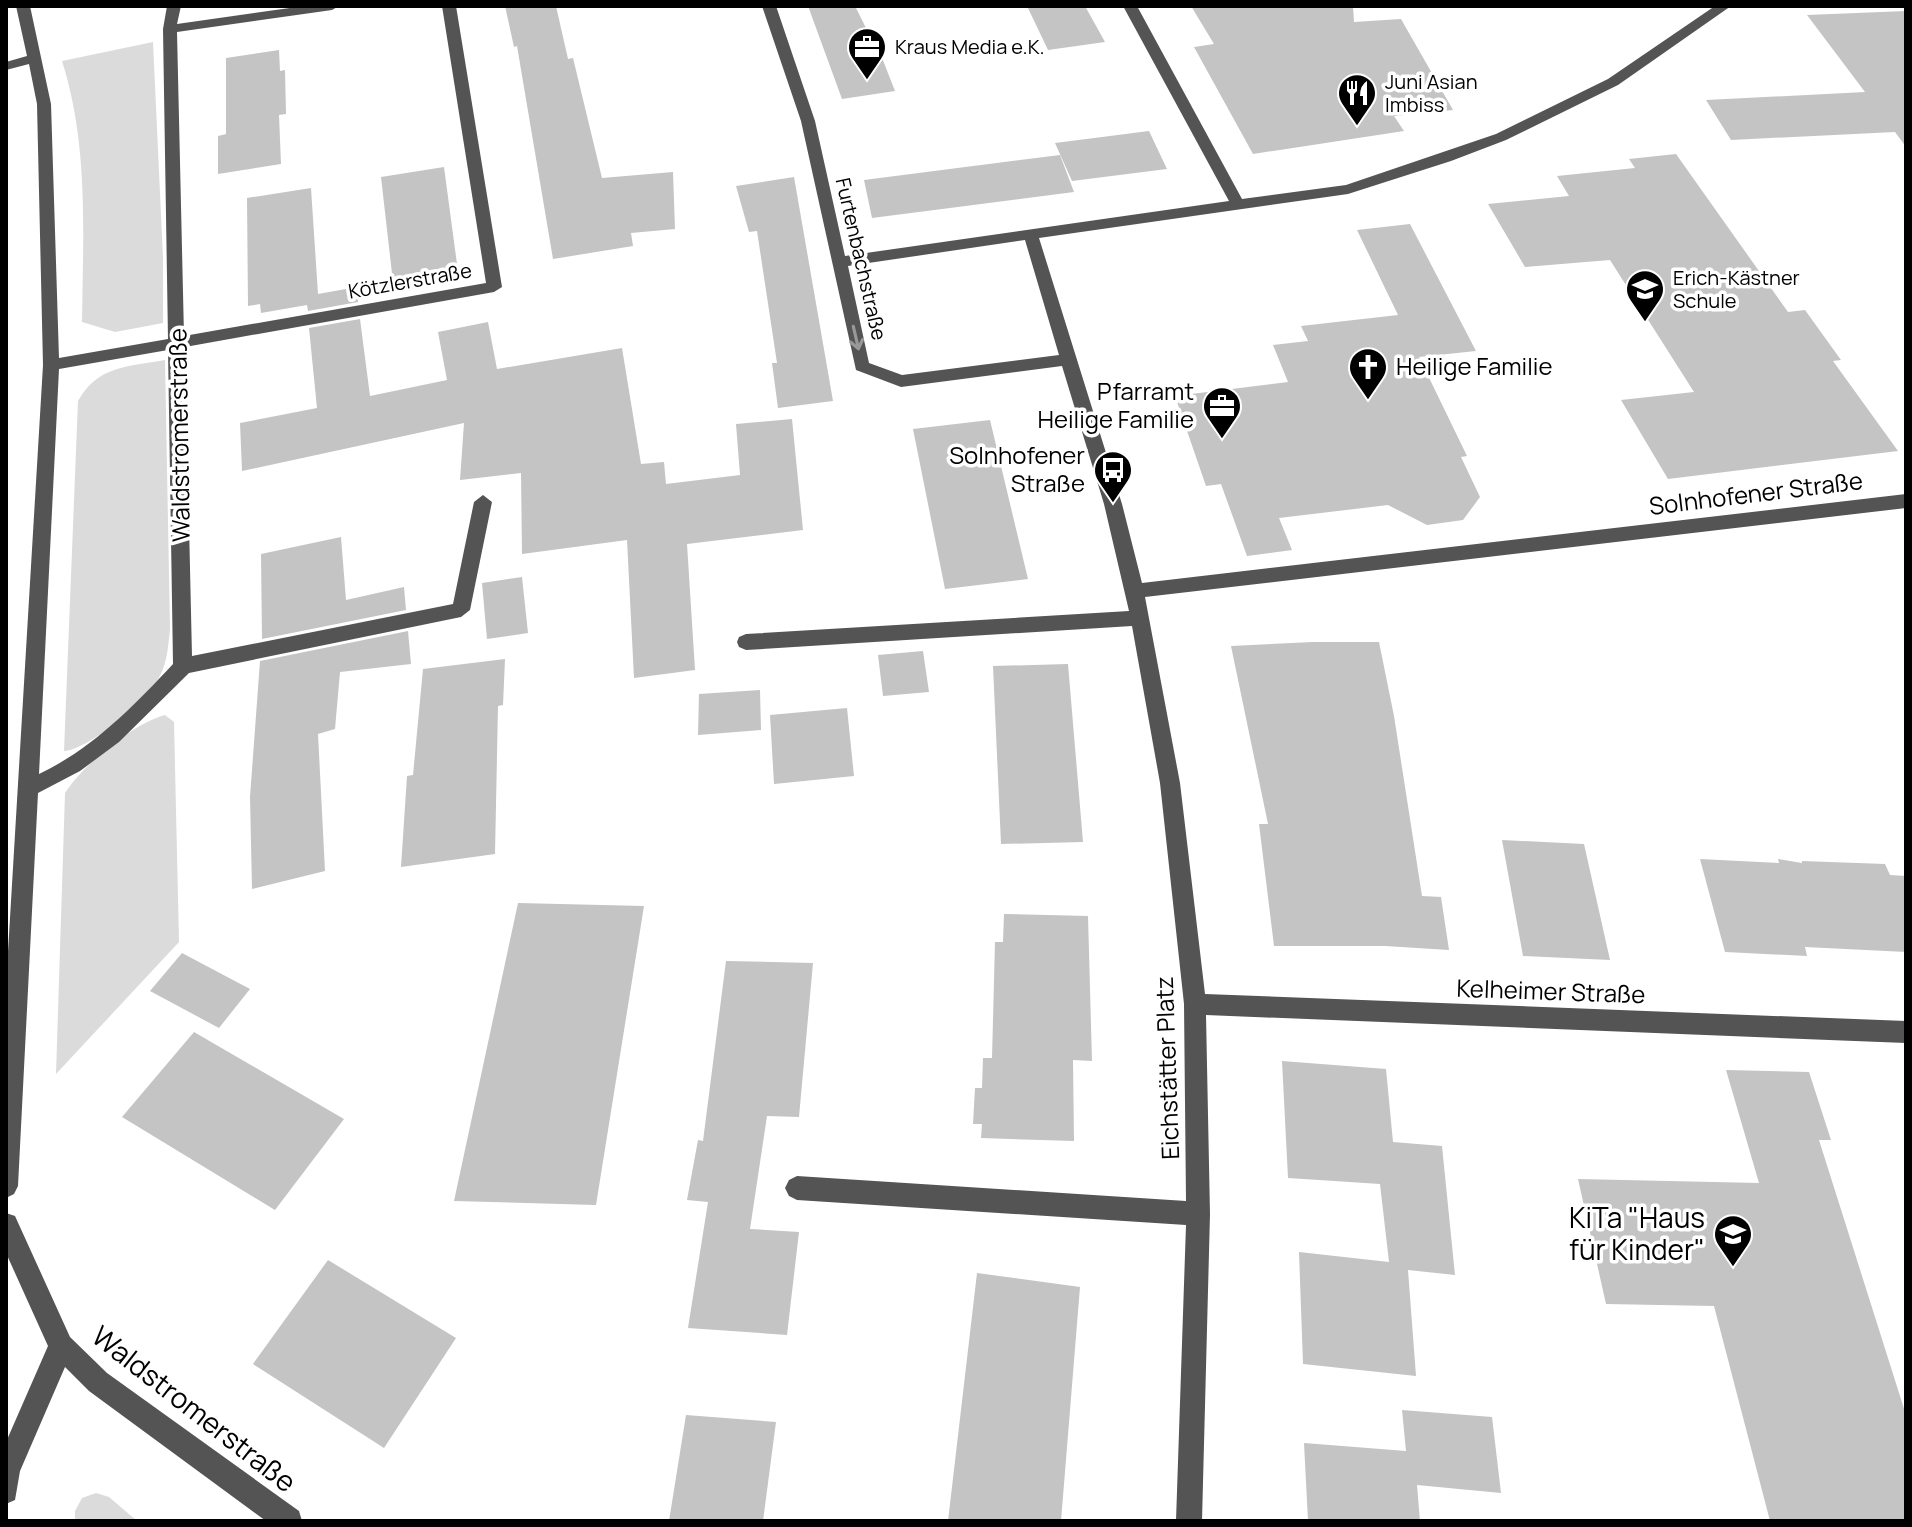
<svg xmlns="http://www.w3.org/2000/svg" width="1912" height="1527" viewBox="0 0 1912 1527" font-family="Manrope,sans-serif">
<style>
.green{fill:#dbdbdb}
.building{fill:#c4c4c4}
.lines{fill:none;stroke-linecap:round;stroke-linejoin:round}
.minor{fill:#545454;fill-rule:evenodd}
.oneway{stroke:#989898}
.labels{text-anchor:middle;stroke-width:7;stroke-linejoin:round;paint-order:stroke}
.far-poi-label{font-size:20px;fill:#000;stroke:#fff;text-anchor:start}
.far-street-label{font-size:20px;fill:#000;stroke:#fff}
.poi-label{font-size:24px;fill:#000;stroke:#fff;text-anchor:end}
.street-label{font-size:24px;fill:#000;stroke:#fff}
.near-poi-label{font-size:28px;fill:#000;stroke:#fff;text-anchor:end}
.near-street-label{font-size:28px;fill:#000;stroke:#fff}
</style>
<rect width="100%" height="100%" fill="#fff"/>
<path class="green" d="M153,42l10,216v65l-48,9 -33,-10c1,-88 7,-176 -20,-261z
M165,360l5,269c-2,19 -3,39 -15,55 -16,21 -65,65 -91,67l14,-350c20,-36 50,-34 87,-41z
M165,715l9,7 5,220 -123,132 9,-281c18,-28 67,-69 100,-78z
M96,1493l13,4 28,24h-62v-10l7,-13z"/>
<path class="building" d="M505,6h51l12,53 5,-1 29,120 71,-6 2,57 -44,4 2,13 -80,13 -36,-213 -3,1z
M808,6h47l17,34h3l20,51 -53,8z
M1027,6h58l20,36 -57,8z
M1191,6h162l1,16 47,-3 52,91 -59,6 10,15 -151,23 -59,-107 20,-3z
M1906,11v136l-11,-15 -164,8 -25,-40 159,-8 -58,-77z
M279,50l1,21 5,-1 1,44 -7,1 2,49 -63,10v-38l8,-2v-76z
M1149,131l18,38 -95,12 -17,-38z
M1676,154l112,158 17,-2 36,50 -8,1 65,90 -230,28 -47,-79 73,-8 -84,-132 -85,7 -37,-63 81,-8 -12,-20 78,-8 -6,-9z
M1060,155l14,37 -202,26 -8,-38z
M444,167l15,112 -65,12 -13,-114z
M794,177l39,224 -55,7 -6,-45h5l-20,-132 -8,1 -13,-46z
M311,188l7,106 39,-7 1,15 -50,9 -1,-6 -46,8 -1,-9 -12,2 -1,-108z
M1410,224l66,127 -57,6 48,99 -6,1 19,40 -17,23 -36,5 -39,-20 -109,13 13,32 -45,6 -26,-72 -15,2 -31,-90 113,-14 -15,-37 35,-4 -7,-15 97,-11 -41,-85z
M360,319l10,77 77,-16 -9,-48 50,-10 9,47 125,-21 19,116 23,-2 2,22 74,-9 -4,-51 56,-5 11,111 -116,14 8,126 -61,8 -7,-138 -105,14 -1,-81 -61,7 4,-57 -222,48 -2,-48 77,-15 -8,-80z
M990,420l38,159 -83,10 -32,-160z
M341,537l5,63 58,-13 2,23 -144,29 -1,-85z
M522,577l6,56 -41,6 -5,-56z
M408,631l3,33 -71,8 -5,57 -17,5 7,137 -73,18 -2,-92 10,-136z
M1313,642h66l15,74 28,180 19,1 8,53 -64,-4h-111l-15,-122h9l-37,-178z
M923,651l6,41 -46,4 -5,-41z
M505,659l-2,46 -5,1 -3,148 -94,13 6,-91 6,-1 10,-106z
M1068,664l15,178 -82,2 -8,-178z
M760,690l1,40 -63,5 1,-41z
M847,708l7,68 -80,8 -4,-69z
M1502,840l82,4 26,116 -87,-4z
M1700,859l79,4 -1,-4 24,4v-2l83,3 5,11 16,1v76l-101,-5 2,9 -82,-4z
M518,903l126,3 -48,299 -142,-4z
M1004,914l84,2 4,145 -19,-1 1,81 -93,-3 1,-14h-9l2,-36h7l1,-30h9l3,-116h8z
M182,953l68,36 -31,39 -69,-37z
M726,961l87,2 -14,154 -32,-1 -17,113 49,3 -12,103 -99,-7 20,-126 -21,-2 11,-60 5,1z
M194,1032l150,87 -69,91 -153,-93z
M1282,1061l104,8 7,73 49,4 13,129 -47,-5 8,106 -113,-12 -4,-112 90,10 -9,-78 -92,-6z
M1726,1070l83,2 22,68h-12l87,275v106h-136l-56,-215 -108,-2 -28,-125 181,4z
M328,1260l128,78 -72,110 -131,-84z
M977,1273l103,14 -19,234h-113z
M1402,1410l90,7 9,76 -84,-8 3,36h-112l-4,-78 102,8z
M686,1415l90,7 -13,99h-94z"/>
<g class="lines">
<path class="minor" d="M16,6h14l21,98 8,254 109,-19 -5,-310 4,-23h14l-4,18 127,-18h35l-7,4 -155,22 7,304 302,-53 -44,-277h14l46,281 -8,5 -309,55 7,309 261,-52 21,-102 9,-7 9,7 -22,108 -9,7 -272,56 -70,69 -39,29 -42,22 -20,393 -4,8 -8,4v-213l37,-620 -6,-261 -8,-40 -23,6v-8l21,-6zM168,350l5,314c-39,42 -81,85 -134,110l20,-405z
M762,6h14l39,115 30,135 384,-55 -106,-195h14l105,193 104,-14 150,-51 112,-55 107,-73h16l-113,79 -112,55 -55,21 -103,33 -309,44 83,266 20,79 764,-89v14l-761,89 35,186 25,211 701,27v22l-700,-28 4,199 -8,307h-26l10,-296 -389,-25 -8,-4 -4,-8 4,-8 8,-4 389,25 -2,-197 -24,-221 -28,-157 -386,24 -7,-3 -2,-5 2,-5 7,-3 383,-23 -25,-107 -42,-138 -161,21 -45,-17 -55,-249zM1025,240l34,115 -157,20 -33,-12 -21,-97z
M6,1213l9,3 55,121 37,36 192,138 3,10h-36l-177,-130 -24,-24 -45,104 -5,29 -9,4v-62l42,-96 -42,-93z"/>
</g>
<defs><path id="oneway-shaft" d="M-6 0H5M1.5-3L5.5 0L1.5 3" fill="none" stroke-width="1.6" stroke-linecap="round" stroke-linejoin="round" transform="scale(2)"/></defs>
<use class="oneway" href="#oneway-shaft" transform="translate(856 338) rotate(77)"/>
<defs>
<symbol id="office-pin" viewBox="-11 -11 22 30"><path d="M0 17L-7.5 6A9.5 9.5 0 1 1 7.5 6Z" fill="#000" stroke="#fff"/><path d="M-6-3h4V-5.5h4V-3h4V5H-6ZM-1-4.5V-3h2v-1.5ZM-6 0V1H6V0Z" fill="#fff"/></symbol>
<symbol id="restaurant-pin" viewBox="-11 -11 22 30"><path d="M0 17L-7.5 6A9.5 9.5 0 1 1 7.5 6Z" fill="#000" stroke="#fff"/><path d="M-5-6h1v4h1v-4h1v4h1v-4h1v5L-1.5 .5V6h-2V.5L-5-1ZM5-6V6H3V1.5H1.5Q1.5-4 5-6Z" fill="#fff"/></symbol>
<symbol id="school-pin" viewBox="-11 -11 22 30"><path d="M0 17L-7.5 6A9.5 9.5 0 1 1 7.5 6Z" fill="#000" stroke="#fff"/><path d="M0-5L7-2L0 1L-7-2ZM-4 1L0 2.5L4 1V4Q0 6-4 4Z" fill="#fff"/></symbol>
<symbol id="church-pin" viewBox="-11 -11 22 30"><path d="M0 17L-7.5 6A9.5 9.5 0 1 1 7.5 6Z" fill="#000" stroke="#fff"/><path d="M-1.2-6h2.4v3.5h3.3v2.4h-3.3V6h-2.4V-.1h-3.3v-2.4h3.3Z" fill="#fff"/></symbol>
<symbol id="bus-pin" viewBox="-11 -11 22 30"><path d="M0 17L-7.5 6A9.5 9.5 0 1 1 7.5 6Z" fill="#000" stroke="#fff"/><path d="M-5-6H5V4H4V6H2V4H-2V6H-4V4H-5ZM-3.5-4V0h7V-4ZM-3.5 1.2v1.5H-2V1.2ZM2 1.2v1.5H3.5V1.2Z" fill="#fff"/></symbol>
</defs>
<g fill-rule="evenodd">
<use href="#office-pin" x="845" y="25" width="44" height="60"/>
<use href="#restaurant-pin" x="1335" y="71" width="44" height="60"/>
<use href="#school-pin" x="1623" y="267" width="44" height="60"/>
<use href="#church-pin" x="1346" y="345" width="44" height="60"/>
<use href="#office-pin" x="1200" y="384" width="44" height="60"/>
<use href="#bus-pin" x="1091" y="448" width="44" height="60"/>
<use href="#school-pin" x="1711" y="1212" width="44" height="60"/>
</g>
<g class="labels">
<g class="far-poi-label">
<text x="895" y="54">Kraus Media e.K.</text>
<text x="1385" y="89">Juni Asian<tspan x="1385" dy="23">Imbiss</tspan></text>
<text x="1673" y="285">Erich-Kästner<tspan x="1673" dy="23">Schule</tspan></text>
</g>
<g class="far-street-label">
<text transform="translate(861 259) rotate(77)" y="7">Furtenbachstraße</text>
<text transform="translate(410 281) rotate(-10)" y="7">Kötzlerstraße</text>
</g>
<g class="poi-label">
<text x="1396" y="375" text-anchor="start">Heilige Familie</text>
<text x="1194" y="400">Pfarramt<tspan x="1194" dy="28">Heilige Familie</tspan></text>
<text x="1085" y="464">Solnhofener<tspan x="1085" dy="28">Straße</tspan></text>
</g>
<g class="street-label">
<text transform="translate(180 435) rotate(-91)" y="8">Waldstromerstraße</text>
<text transform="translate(1756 494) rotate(-7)" y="8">Solnhofener Straße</text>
<text transform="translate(1551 992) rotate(2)" y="8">Kelheimer Straße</text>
<text transform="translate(1168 1068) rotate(-92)" y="8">Eichstätter Platz</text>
</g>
<g class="near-poi-label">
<text x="1705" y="1228">KiTa "Haus<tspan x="1705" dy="32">für Kinder"</tspan></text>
</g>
<g class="near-street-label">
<text transform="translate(194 1409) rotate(38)" y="10">Waldstromerstraße</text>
</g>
</g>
<rect width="1912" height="1527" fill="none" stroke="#000000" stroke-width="16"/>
</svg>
